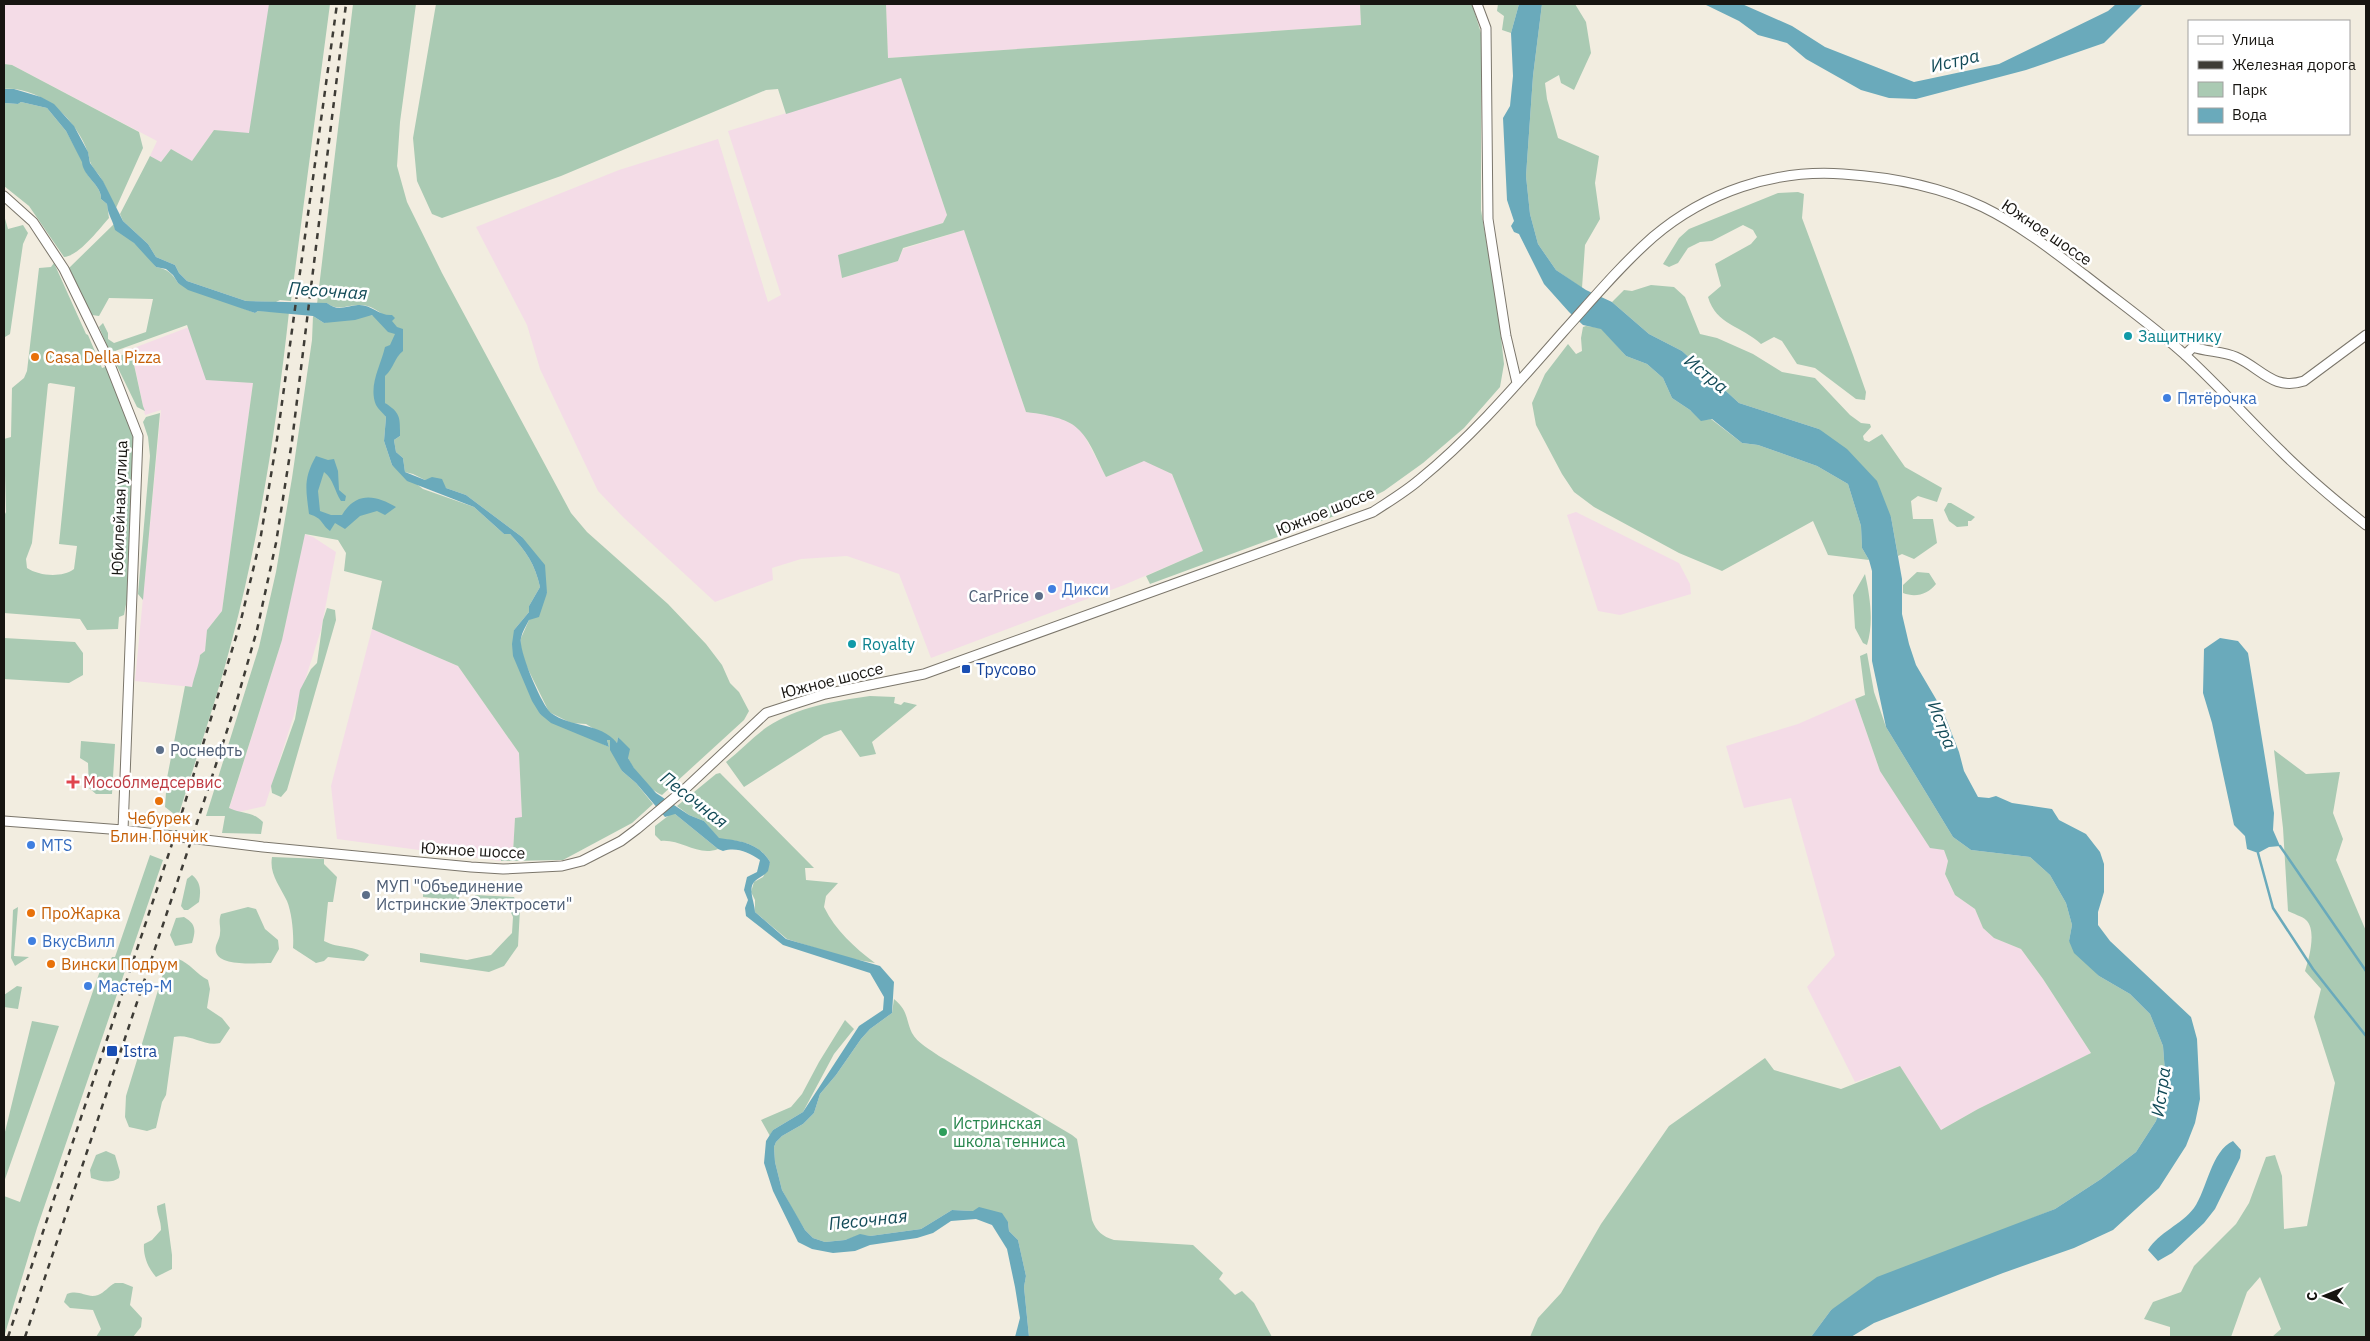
<svg xmlns="http://www.w3.org/2000/svg" width="2370" height="1341" viewBox="0 0 2370 1341" font-family="'IBM Plex Sans',sans-serif">
<style>
.industrial{fill:#f4dce7}
.green{fill:#aacab3;fill-rule:evenodd}
.water{fill:#6aaabb}
.lines{fill:none;stroke-linecap:round;stroke-linejoin:round}
.stream{stroke:#6aaabb;stroke-width:2.5}
.secondary-casing{stroke:#7b766b;stroke-width:11}
.secondary{stroke:#fff;stroke-width:9}
.rail{stroke:#3e3c36;stroke-width:2.5;stroke-dasharray:6 6;stroke-linecap:butt}
.culture-dot{fill:#0f9aa8;stroke:#fff;stroke-width:2}
.food-dot{fill:#e8710a;stroke:#fff;stroke-width:2}
.shop-dot{fill:#3f7fe0;stroke:#fff;stroke-width:2}
.service-dot{fill:#5c6f8a;stroke:#fff;stroke-width:2}
.transit-dot{fill:#1a4fb4;stroke:#fff;stroke-width:2}
.health-dot{fill:#e0444e;stroke:#fff;stroke-width:2}
.leisure-dot{fill:#2e9e5b;stroke:#fff;stroke-width:2}
.labels{text-anchor:middle;stroke-width:5;stroke-linejoin:round;paint-order:stroke}
.street-label{font-size:16px;fill:#171511;stroke:#fff}
.culture-label{font-size:16px;fill:#0d838f;stroke:#fff;text-anchor:start}
.food-label{font-size:16px;fill:#c56008;stroke:#fff;text-anchor:start}
.shop-label{font-size:16px;fill:#366cbe;stroke:#fff;text-anchor:start}
.service-label{font-size:16px;fill:#4e5e75;stroke:#fff;text-anchor:start}
.transit-label{font-size:16px;fill:#164399;stroke:#fff;text-anchor:start}
.health-label{font-size:16px;fill:#be3a42;stroke:#fff;text-anchor:start}
.leisure-label{font-size:16px;fill:#27864d;stroke:#fff;text-anchor:start}
.water-label{font-size:18px;font-style:italic;fill:#134b58;stroke:#fff}
</style>
<rect width="100%" height="100%" fill="#f2ede0"/>
<path class="industrial" d="M4,4h267l-22,130 -35,-4 -22,31 -21,-12 -10,13 -11,-6 7,-15 -145,-76 -8,-1z
M886,4h474l1,21 -473,33z
M901,78l46,137 -4,8 -104,32 3,23 56,-17 5,-12 61,-19 62,182 29,3 26,14 25,48 38,-17 28,14 31,77 -79,34 -193,73 -32,-84 -52,-18 -46,3 -29,9 1,12 -58,22 -91,-84 -26,-27 -58,-122 -13,-44 -51,-98 143,-57 99,-31 50,163 13,-7 -53,-164z
M189,327l64,56 -31,228 -15,19 -2,21 -5,4 -2,16 -6,16 -57,-6 26,-271 -16,5 -14,-66z
M1576,512l103,51 11,21 1,10 -71,21 -22,-4 -31,-96z
M304,534l9,3 23,15 -15,78 -56,176 -26,6 -10,-3 53,-169z
M372,629l86,37 61,87 3,65h-7l-2,35h-12v8l-164,-22 -6,-53z
M1855,699l25,72 64,79 4,11 -3,14 10,20 20,14 8,19 11,10 27,11 22,30 48,74 -113,56 -37,21 -41,-64 -45,16 -48,-95 28,-32 -44,-157 -47,10 -18,-62 72,-22z"/>
<path class="green" d="M269,4h61l-39,297 -11,-1 -4,2 -30,-1 -59,-20 -8,-8 -4,-8 -19,-8 -8,-13 -25,-23 -3,-7 30,-58 11,6 10,-13 21,12 22,-31 35,3z
M353,4h63l-16,118 -3,44 10,36 35,71 129,240 16,19 81,72 38,40 16,21 8,18 9,9 10,19 -5,9 -82,75c-13,-5 -28,-24 -34,-37 -3,-8 -4,-14 -10,-21l-1,6 -31,-19 -15,-1 -22,-11 -23,-47 -5,-16v-11l8,-18 18,-27 -25,-56 -56,-42 -20,-7 -15,-9 -6,1 -12,-6 -8,-2 -2,-14 -7,-6 -2,-12 6,-4 -15,-33 -2,-24 11,-35 -10,10 -1,3 -1,54 4,6 -2,24 8,24 31,24 51,18 30,27h6c16,17 25,30 30,53l-11,19v6l-15,18 26,84 69,33 -2,-7h4l11,31 14,12 17,21 -21,19 -69,37 -62,1v-8h12l2,-35 7,-1 -3,-64 -61,-87 -86,-37 10,-48 -38,-10 2,-18 -8,-13 -33,-6 -23,106 -53,168c15,7 21,2 34,14l-2,12 -39,-1 3,-17h-19l53,-169 17,-75 16,-94 20,-138 1,-24 11,7 29,-9 32,2c-8,-6 -16,-12 -27,-11 -12,0 -20,7 -31,-2l-10,1z
M436,4h450l2,54 473,-33 -1,-21h112l9,29v177l17,101 6,53 -4,23 -36,41 -41,35 -39,28 -47,24 -187,69 -4,-8 57,-25 -31,-77 -28,-13 -38,16c-23,-48 -24,-58 -80,-65l-62,-182 -61,18 -5,13 -56,17 -4,-23 105,-32 4,-8 -46,-137 -115,36 -8,-25 -12,1 -205,86 -119,42 -10,-4 -15,-33 -4,-43z
M1498,4h21l-8,29 -9,-3 2,-14 -7,-5z
M1542,4h33l11,18 5,31 -17,37 -13,-7 -2,-8 -14,8 2,16 11,39 41,18 -4,27 5,36 -15,26 -3,43 -26,-18 -18,-26 -8,-30 -4,-38 7,-100z
M4,64l8,1 127,67 4,16 -27,60c-6,-9 -9,-19 -14,-28 -3,-6 -8,-10 -11,-16 -2,-4 -2,-8 -3,-11 -11,-34 -48,-67 -84,-64z
M21,102l26,6 19,23 17,31c0,15 19,23 18,37l6,5 2,14c-10,11 -30,38 -45,39l-35,-51 -25,-20v-83l14,1z
M1798,192l6,2 -2,24 51,137 13,37 -1,8 -9,-1 -41,-31 -18,-4 -15,-23 -8,-4 -13,7c-19,-18 -45,-19 -53,-47l13,-11 -6,-22 36,-20 6,-7 -4,-7 -10,-5 -31,16 -12,1 -12,6 -10,15 -9,4 -6,-3 16,-26 10,-9 89,-36z
M4,215l4,14 15,-4 5,8 -5,11 -13,90 -5,3z
M114,224l30,28 12,15c11,2 16,6 22,16l77,30 3,-2 31,1c-12,110 -29,221 -57,328 -15,59 -36,118 -54,177l-13,-10 2,-29 18,-92 7,1c2,-11 7,-21 8,-32l5,-4 2,-21 15,-19 31,-228 -47,-3 -19,-55 -72,26 -6,-1 -10,-23 4,-4 5,10v6l6,4 32,-11 7,-33 -44,-1 -10,18 -7,-1 -23,-47z
M54,263l32,71 2,1 14,33 3,-1 7,5 22,68 -7,159 -3,16 -5,2 -1,12 -31,1 -7,-11 -76,-6v-97l2,-4 -2,-73 7,-2 1,-49 12,-10 3,-7 12,-103 12,-1zM50,383l25,4 -16,157 18,2 -3,23c-12,9 -35,7 -47,-1l-1,-9 6,-16 16,-159z
M1651,285l23,2 11,10 15,37 17,4 36,16 29,18 33,6 35,37 11,8 9,1 1,3 -8,9 1,4 5,2 13,-8 23,33 37,21 -5,14 -19,-6 -7,5 2,18h20l4,24 -23,16 -12,-5 -4,2 -7,-39 -72,-88 -80,-26 -57,-52 -33,-17 -37,-32 12,-12 8,1z
M1586,326l15,2 25,28 21,8 16,14 9,20 18,12 11,10 10,-1 31,24 16,2 59,21 31,18 13,42 1,22 7,12 -41,-5 -15,-34 -91,50 -43,-18 -85,-46 -20,-15 -12,-18 -26,-49 -4,-22 13,-29 23,-30 8,10 6,-3 -1,-13 2,-11z
M131,351l12,55 2,5 -8,-4 -21,-43 2,-7z
M160,413l-17,187 -5,-6 12,-138 -2,-19 -5,-15 3,-5z
M1948,503h3l24,14 -4,4h-3v5l-11,1 -8,-6 -5,-11z
M1917,572l12,1 7,11c-8,10 -20,14 -33,9v-8z
M1865,574c5,22 9,49 2,71l-4,-2 -8,-15 -2,-33z
M327,608l8,2 1,10 -49,170 -6,7 -9,-4 -1,-7 24,-67 5,-29 11,-21 6,-6 6,-43z
M4,638l71,4 8,11v22l-14,8 -65,-4z
M1867,653l7,39 12,35 67,110 18,13 59,7 20,18 16,28 6,22 -3,16 30,35 31,18 20,20 13,32 3,39 -10,36 -20,31 -35,27 -46,30 -45,18 -179,83 -20,27h-281l8,-19 23,-25 40,-69 68,-98 96,-68 9,12 67,19 59,-23 41,64 37,-21 113,-56 -48,-74 -22,-30 -27,-11 -11,-10 -8,-19 -20,-14 -10,-21 3,-13 -4,-11 -14,-2 -50,-77 -25,-72 10,-4 -5,-39z
M870,696l25,1 -1,6 7,2 3,-3 13,3 -45,37 4,12 -16,3 -19,-27 -17,6 -80,51 -18,-25c14,-11 27,-25 41,-35 30,-20 67,-26 103,-31z
M81,741l34,3 -3,50h-16l-7,-6 -1,-25 -8,-5z
M2274,750l32,24 34,-2 -7,41 10,26 -7,21 30,71v406h-94l9,-8 -21,-52 -13,15 -16,45h-61v-10l-26,-8 9,-17 28,-10 13,-26 42,-42 13,-21 17,-46 9,-2 7,21 2,53 23,-3 28,-143 -21,-66 7,-28 -16,-18c4,-12 12,-41 1,-51 -4,-4 -13,-6 -18,-9l-5,-83z
M720,773l94,95h-9l1,12 32,3 -12,13 -2,11c12,24 30,40 51,56l-28,-5 -60,-19 -32,-27v-12l-4,-8 3,-10 9,-5 7,-15c-12,-20 -30,-21 -51,-23l-15,-18 -15,-6 -12,-9 39,-32z
M672,813l3,1 43,35c-20,8 -37,-10 -57,-8l-6,-6v-9z
M150,855l13,5 -126,368 -33,109v-141l16,6 82,-237 7,-1 3,-7h3z
M272,857l52,2v5l13,13 -4,25h-5l-4,39c15,8 31,4 45,14l-5,6 -36,-4 -4,4 -8,2 -23,-15c1,-13 -1,-35 -6,-47 -7,-15 -18,-27 -15,-44z
M192,875c9,7 9,16 7,27l-11,8h-4l-3,-4 6,-27z
M453,888l8,4 -5,14 -4,-6 -29,-3v-6z
M475,895l39,2 6,12 -2,37 -14,20 -15,6 -69,-10v-9l47,7 24,-5 21,-22 1,-16 -5,-11 -36,1z
M18,907l-4,49 15,1 -14,9 -4,-8 2,-48z
M248,907l8,2 9,20 13,11 1,9 -8,14c-13,0 -51,4 -55,-11 -2,-7 4,-12 4,-19 1,-7 -2,-11 1,-19z
M184,917c12,7 12,13 8,26l-17,3 -5,-11 6,-17z
M178,959c12,4 18,15 30,21l2,9 -3,19 15,10 8,10 -10,15c-16,4 -30,-10 -46,-6l-8,58 -4,7 -6,26 -9,3 -18,-4 -4,-10 1,-21 15,-49 23,-77z
M17,986l5,1 -4,22 -14,-2v-12z
M894,999c15,13 11,19 18,34 5,10 19,17 27,23l133,79 5,4 15,81c5,12 10,16 22,20l79,5 30,28 -4,6 16,16 7,-4 12,12 18,34h-243l-5,-50 2,-11 -8,-36 -9,-9 -1,-9 -35,-11 -21,-1 -31,19 -51,7 -10,-1 -15,5 -20,2 -12,-4 -8,-8 -11,-18 -12,-22 -7,-28 -1,-15 2,-5 6,-6 21,-12 11,-11 6,-19 16,-19 25,-36 9,-10 22,-16z
M845,1020l9,9 -20,25 -31,58 -30,18 -3,6 -9,-16 30,-13 11,-13 17,-32z
M32,1021l27,5 -55,156v-46z
M106,1151l9,4 5,17 -1,6c-8,6 -19,3 -28,0l-1,-8 6,-15z
M165,1203l7,52v14l-16,8c-8,-9 -13,-21 -12,-33l8,-4 9,-10c0,-10 -4,-15 -4,-24z
M115,1283h8l10,4 -3,18 12,13 -1,9 -8,10h-37l5,-8 -8,-19 -23,-2 -6,-6 3,-8c13,-5 20,5 31,1 6,-2 11,-9 17,-12z"/>
<path class="water" d="M1519,4h23l-9,72 -7,100 4,38 8,30 18,26 30,20 26,12 37,32 33,17 57,52 80,26 28,20 30,32 14,36 11,62v35l7,30 7,21 27,46 16,41 5,19 14,26 11,1 7,-2 16,7 40,6 7,11 27,14 14,18 4,12v28l-6,20v13l12,16 81,76 6,22 3,60 -5,24 -9,23 -27,42 -46,42 -39,18 -71,25 -129,50 -23,14h-40l20,-27 46,-33 178,-68 46,-30 35,-27 20,-31 10,-36 -3,-39 -13,-32 -20,-20 -31,-18 -25,-23 -5,-12 3,-16 -6,-22 -16,-28 -20,-18 -59,-7 -18,-13 -67,-110 -14,-66v-90l-3,-11 -7,-12 -1,-22 -13,-42 -31,-18 -59,-21 -16,-2 -30,-24 -11,2 -11,-11 -18,-12 -9,-20 -16,-14 -21,-8 -25,-27 -18,-4 -14,-13 -25,-28 -25,-50 -5,-2 -3,-6 3,-5 -7,-21 -4,-82 7,-12 3,-30 -2,-43z
M1704,4h38l50,22 33,21 89,35 85,-18 109,-53 8,-7h27l-39,39 -78,27 -110,29 -27,-1 -28,-8 -55,-31 -19,-16 -29,-8 -19,-14z
M4,89h10l27,8 13,7 20,22 14,26 2,11 13,18 20,40 25,23 8,13 19,8 4,8 8,8 59,20 81,2c11,9 18,3 31,2 13,-1 21,11 34,10l3,3 -3,3 5,6 6,2v22c-9,7 -9,17 -18,25v27c16,10 15,15 15,33l-6,4 2,12 7,6 2,14 20,8 7,-3 10,2 4,9 20,7 56,42 23,28 2,28 -8,24 -10,3c-3,6 -7,12 -8,18 -3,12 21,68 30,75 20,15 49,9 66,30l1,-6 12,12 -2,9 6,10 22,25 33,22 15,6 15,17c21,3 39,4 51,24l-2,9c-4,5 -9,6 -13,10 -8,7 0,22 0,31l31,27 94,27 14,16 -2,31 -22,16 -9,10 -25,36 -16,19 -6,19 -11,11 -21,12 -6,6 -2,5 1,15 7,28 23,40 8,8 12,4 20,-2 15,-6 10,2 51,-7 31,-19 21,1 6,-4 23,6 6,9 1,9 9,9 8,36 -2,11 5,50h-14l5,-19 -5,-31 -8,-38 -15,-24 -16,-6 -25,2 -18,12 -16,5 -47,7 -15,6 -22,2 -21,-4 -14,-7 -25,-51 -9,-28 2,-22 7,-11 30,-18 56,-86 24,-16 1,-13 -14,-24 -87,-28 -37,-29 -1,-8 3,-8 -4,-10 3,-13 10,-5 3,-12c-12,-8 -23,-13 -37,-9l-5,-2 -43,-35 -10,3 -29,-34 -14,-12 -12,-21v-10h-3l2,7 -58,-24 -11,-9 -8,-13 -19,-45 -1,-12 2,-14 15,-18v-6l11,-19c-5,-23 -14,-36 -30,-53h-6l-30,-27 -67,-26 -15,-16 -8,-24 2,-24c-3,-4 -8,-8 -10,-12 -8,-19 5,-40 9,-58l5,-2 5,-11 -7,-2 -16,-17 -17,5 -31,3 -11,-7 -55,-5 -3,2 -67,-23 -10,-7 -5,-8 -7,-6 -10,-2 -22,-24 -19,-13c-2,-10 -7,-14 -8,-26l-6,-5c1,-14 -18,-22 -19,-37l-16,-31 -19,-23 -26,-6 -3,2 -14,-1z
M316,456l12,4 6,-1 4,12 1,19 7,6 -1,5h-4c-7,-11 -7,-21 -17,-29l-6,19 2,20 11,4h11c14,-24 34,-20 54,-8l-11,8 -8,-4 -17,5 -15,13 -10,-6 -5,8c-10,-8 -6,-12 -21,-17 -3,-25 -6,-35 7,-58z
M2220,638l18,3 10,12 26,160 -1,17 7,16 -11,1 -11,6 -11,-4 -2,-13 -11,-11 -22,-102 -9,-30 1,-44z
M2233,1141l8,9 -1,8 -25,51 -11,14 -32,30 -14,8 -10,-11c11,-18 33,-25 46,-42 13,-18 17,-57 39,-67z"/>
<g class="lines">
<path class="stream" d="M2280,846l86,125
M2258,853l15,55 40,61 53,67"/>
<defs>
<path id="secondary" d="M1477,4l9,24 2,191 18,117 11,47
M4,196l29,26 31,47 43,88 31,79 -15,394
M2185,355l8,-8c14,5 30,4 43,10 25,11 37,34 68,24l62,-46
M4,821l119,9 140,17 208,20 32,2 59,-3 20,-5 39,-20 16,-12 49,-41 80,-75 59,-19 99,-20 449,-162c15,-10 32,-20 46,-32 53,-43 99,-97 144,-148 29,-32 57,-66 90,-95 53,-45 121,-68 190,-63 47,3 98,13 140,33 37,18 70,44 103,69 33,26 67,50 98,78 34,31 64,65 97,97 27,27 56,51 85,74"/>
</defs>
<use href="#secondary" class="secondary-casing"/>
<use href="#secondary" class="secondary"/>
<path class="rail" d="M8,1337l167,-502 65,-211 20,-83 17,-102 60,-435
M25,1337l167,-499 45,-138 20,-70 19,-87 16,-102 54,-437"/>
</g>
<g class="culture-dot">
<circle cx="2128" cy="336" r="5"/>
<circle cx="852" cy="644" r="5"/>
</g>
<g class="food-dot">
<circle cx="35" cy="357" r="5"/>
<circle cx="159" cy="801" r="5"/>
<circle cx="31" cy="913" r="5"/>
<circle cx="51" cy="964" r="5"/>
</g>
<g class="shop-dot">
<circle cx="2167" cy="398" r="5"/>
<circle cx="1052" cy="589" r="5"/>
<circle cx="31" cy="845" r="5"/>
<circle cx="32" cy="941" r="5"/>
<circle cx="88" cy="986" r="5"/>
</g>
<g class="service-dot">
<circle cx="1039" cy="596" r="5"/>
<circle cx="160" cy="750" r="5"/>
<circle cx="366" cy="895" r="5"/>
</g>
<g class="transit-dot">
<rect x="961" y="664" width="10" height="10" rx="2.5"/>
<rect x="106" y="1045" width="12" height="12" rx="2.5"/>
</g>
<path class="health-dot" d="M70.5 774.5h5v5h5v5h-5v5h-5v-5h-5v-5h5z"/>
<circle class="leisure-dot" cx="943" cy="1132" r="5"/>
<g class="labels">
<g class="street-label">
<text transform="translate(2047 232) rotate(34)" y="6">Южное шоссе</text>
<text transform="translate(119 508) rotate(-88)" y="6">Юбилейная улица</text>
<text transform="translate(1325 511) rotate(-22)" y="6">Южное шоссе</text>
<text transform="translate(832 680) rotate(-14)" y="6">Южное шоссе</text>
<text transform="translate(473 850) rotate(3)" y="6">Южное шоссе</text>
</g>
<g class="culture-label">
<text x="2138" y="342">Защитнику</text>
<text x="862" y="650">Royalty</text>
</g>
<g class="food-label">
<text x="45" y="363">Casa Della Pizza</text>
<text x="159" y="824" text-anchor="middle">Чебурек<tspan x="159" dy="18">Блин Пончик</tspan></text>
<text x="41" y="919">ПроЖарка</text>
<text x="61" y="970">Вински Подрум</text>
</g>
<g class="shop-label">
<text x="2177" y="404">Пятёрочка</text>
<text x="1062" y="595">Дикси</text>
<text x="41" y="851">MTS</text>
<text x="42" y="947">ВкусВилл</text>
<text x="98" y="992">Мастер-М</text>
</g>
<g class="service-label">
<text x="1029" y="602" text-anchor="end">CarPrice</text>
<text x="170" y="756">Роснефть</text>
<text x="376" y="892">МУП "Объединение<tspan x="376" dy="18">Истринские Электросети"</tspan></text>
</g>
<g class="transit-label">
<text x="976" y="675">Трусово</text>
<text x="123" y="1057">Istra</text>
</g>
<g class="health-label">
<text x="83" y="788">Мособлмедсервис</text>
</g>
<g class="leisure-label">
<text x="953" y="1129">Истринская<tspan x="953" dy="18">школа тенниса</tspan></text>
</g>
<g class="water-label">
<text transform="translate(1955 61) rotate(-13)" y="6">Истра</text>
<text transform="translate(328 291) rotate(4)" y="6">Песочная</text>
<text transform="translate(1706 374) rotate(39)" y="6">Истра</text>
<text transform="translate(1942 725) rotate(69)" y="6">Истра</text>
<text transform="translate(694 800) rotate(38)" y="6">Песочная</text>
<text transform="translate(2161 1092) rotate(-82)" y="6">Истра</text>
<text transform="translate(868 1220) rotate(-6)" y="6">Песочная</text>
</g>
</g>
<rect width="2370" height="1341" fill="none" stroke="#171511" stroke-width="10"/>
<rect x="2188" y="20" width="162" height="115" fill="#ffffff" stroke="#a2a1a0"/>
<rect x="2198" y="36" width="25" height="8" fill="#ffffff" stroke="#a2a1a0"/>
<text x="2232" y="45" font-size="15" fill="#171511">Улица</text>
<rect x="2198" y="61" width="25" height="8" fill="#3e3c36" stroke="#a2a1a0"/>
<text x="2232" y="70" font-size="15" fill="#171511">Железная дорога</text>
<rect x="2198" y="82" width="25" height="15" fill="#aacab3" stroke="#a2a1a0"/>
<text x="2232" y="95" font-size="15" fill="#171511">Парк</text>
<rect x="2198" y="108" width="25" height="15" fill="#6aaabb" stroke="#a2a1a0"/>
<text x="2232" y="120" font-size="15" fill="#171511">Вода</text>
<g transform="translate(2325 1296) rotate(269)" stroke="#ffffff" stroke-width="4" paint-order="stroke">
<path d="M0-4L9 19L0 12L-9 19Z" fill="#171511"/>
<text y="-8" font-size="14" font-weight="bold" text-anchor="middle" fill="#171511">С</text>
</g>
</svg>
